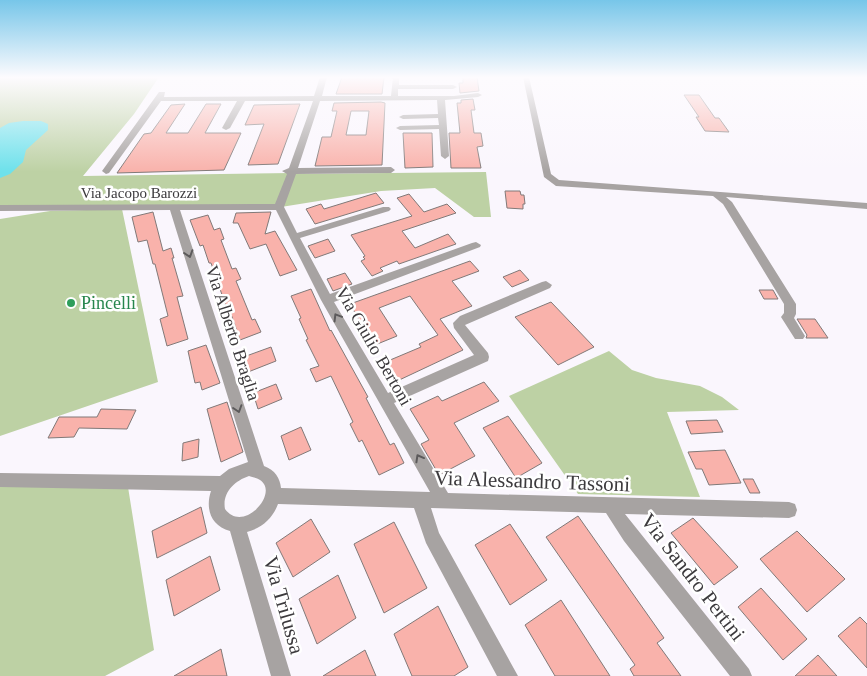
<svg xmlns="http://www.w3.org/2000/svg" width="867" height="676" viewBox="0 0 867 676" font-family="Georgia,serif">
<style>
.green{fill:#bdd1a4}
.water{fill:#6de1eb}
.building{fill:#f9b2ab;stroke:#817978;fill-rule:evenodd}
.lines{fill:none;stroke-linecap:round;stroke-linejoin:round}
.minor{fill:#a7a3a2;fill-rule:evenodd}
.oneway{stroke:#5c5a5b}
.leisure-dot{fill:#2e9e5b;stroke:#fff;stroke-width:2}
.labels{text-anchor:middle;stroke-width:5;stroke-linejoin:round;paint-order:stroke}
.far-street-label{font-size:15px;fill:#3c3a3d;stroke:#fff}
.leisure-label{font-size:18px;fill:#27864d;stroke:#fff;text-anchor:start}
.street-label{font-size:18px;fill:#3c3a3d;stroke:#fff}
.near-street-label{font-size:21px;fill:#3c3a3d;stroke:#fff}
</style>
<rect width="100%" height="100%" fill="#faf6fd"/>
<path class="green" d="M0,77h159l-25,37 -51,62 209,-3 -14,34 -278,1z
M486,172l5,45h-17l-39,-29 -54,3 -100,16 12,-33z
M122,209l36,173 -158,54v-217l50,-8z
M609,351l23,19 24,8 44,8 22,11 17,13 -72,2 33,85 -122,-3 -69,-98z
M0,483l128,4 26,163 -49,26h-105z"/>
<path class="water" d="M23,121h18l7,3v6l-22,20 -3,12 -13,12 -10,4v-50l9,-5z"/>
<path class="building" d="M342,77h42l-2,17h-46z
M463,77h14l2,14 -19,2 -1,-10h4z
M684,95h15l16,23h4l10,14 -24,-1 -9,-14h3z
M473,99l2,11h-4l3,23h7l2,13 -6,1 4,21h-30l-2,-35h11l-3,-30h4v-3z
M381,102l4,1 -3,62 -67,1 7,-29h9l6,-26h-5l2,-8zM351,111h18l-3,24h-20z
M185,104l-19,29h22l18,-29h15l-16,29h36l-17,37 -107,3 27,-39 7,-1 20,-28z
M300,104l-22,60 -30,1 16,-41 -19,1 9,-20z
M403,133h29l1,34 -28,1z
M505,191h15l1,4h3l1,9h-2v5l-16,-1z
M376,193l8,10 -69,21 -9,-15 15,-5 3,5z
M409,194l15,18 23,-8 9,9 -54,18 13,17 33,-14 8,10 -57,20 -2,-3 -17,7 3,3 -11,5 -11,-15 4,-2 -2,-2 2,-1 -14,-21 61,-19 -15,-18z
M153,212l10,39 8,-3 3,10h-2l11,38 -6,1 11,42 -21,7 -7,-27 8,-3 -13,-52h-2l-6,-24 -9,2 -6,-25z
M271,212l-6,22 10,-3 22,39 -17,6 -14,-32 -16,5 -12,-26h-5l3,-10z
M208,215l6,15 6,-2 4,11 -3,1 11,29 4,-1 5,11 -5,2 16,39 3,-1 6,13 -21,8 -9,-26 -2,1 -18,-52h-2l-6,-18 -3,1 -10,-26z
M328,239l7,12 -20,7 -7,-12z
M470,261l9,10 -27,10 20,25 -32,13 23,31 -68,32 -12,-19 38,-16 -2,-3 19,-9 -28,-39 -31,12 18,28 -27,11 -8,-14 4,-1 -16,-28z
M520,270l9,10 -17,7 -9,-10z
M345,273l7,11 -19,7 -6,-12z
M311,289l19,42 1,-1 37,67 -2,1 24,47 4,-2 10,20 -25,12 -17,-35 -3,2 -9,-18 3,-2 -22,-46 -15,6 -6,-13 9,-3 -13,-26 2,-1 -9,-20 2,-1 -10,-22z
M759,290h14l5,9h-14z
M551,302l43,45 -36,18 -43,-48z
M797,319h18l13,19h-22l1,-3z
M206,345l14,38 -18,7 -2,-8 -5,1 -7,-32z
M271,347l5,14 -33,13 -5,-15z
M484,382l15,19 -45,22 21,33 -36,19 -18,-31 8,-4 -19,-31 28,-13 4,5z
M276,384l6,15 -24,10 -5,-16z
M227,402l16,50 -22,10 -14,-53z
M101,409l35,1 -9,19 -48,-1 -5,9 -26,1 11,-21h38z
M508,416l34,47 -26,15 -33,-50z
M717,420l6,12 -32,2 -5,-13z
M301,427l10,23 -22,10 -8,-24z
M199,439l-1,18 -16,4 1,-18z
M725,450l16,33 -32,2 -7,-16h-6l-8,-17z
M743,479h10l7,14h-10z
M201,507l6,26 -50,25 -5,-27z
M578,516l86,122 -7,5 24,33h-47l-4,-7 5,-4 -89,-128z
M693,518l45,49 -24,18 -43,-52z
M311,519l19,33 -37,25 -17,-34z
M394,522l33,66 -43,25 -30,-69z
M510,524l37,56 -37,25 -35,-60z
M797,531l48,48 -38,33 -47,-53z
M210,556l10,34 -46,26 -8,-36z
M338,575l18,43 -39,26 -18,-45z
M761,588l46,51 -24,21 -45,-53z
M561,600l49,76h-55l-30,-51z
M438,606l30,61 -14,9h-42l-18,-42z
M860,617l7,7v44l-29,-32z
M221,649l6,27h-53z
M365,650l11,26h-53z
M818,655l19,21h-42z"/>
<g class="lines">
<path class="minor" d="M320,77h7l-5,19h69l2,-19h6v8h54l4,2 -4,2h-55v7h56l24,-3 4,2 -4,2 -33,3 4,56 -4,3 -4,-3 -2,-27 -39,1 -4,-2 4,-2 39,-1 -1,-7 -35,1 -4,-2 4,-2 35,-1 -1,-14 -117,1 -22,67 93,-1 4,3 -4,3 -95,1 -12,33 13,26 86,-26h6l2,2 -2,2 -89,27 30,56 142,-51 4,-1 5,3 -1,2 -146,55 54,91 86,-38 -20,-27 -1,-5 7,-7 82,-34 4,-1 6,4 -2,3 -85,37 23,28 1,4 -1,4 -94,42 54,90 341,9 6,2 2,6 -2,6 -6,2 -164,-4 124,155 3,7h-22l-106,-135 -18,-28 -175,-5 8,25 79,143h-21l-71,-133 -12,-35 -136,-4c-5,14 -16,24 -31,28l44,144h-20l-41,-145c-19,-5 -25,-22 -19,-40l-211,-4v-14l220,3 9,-7 19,-7 -78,-252 -170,1v-6l275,-1 12,-30 -5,-3 7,-3 24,-67h-68l-15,27 -4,2 -4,-2 15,-27h-76l-52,72 -3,1 -4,-3 57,-79h6l-1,5 150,-1zM180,210h96l45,90 109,192 -149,-4c-1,-10 -6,-18 -17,-22zM249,476c3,1 8,2 11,4 20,13 -17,54 -35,29 -3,-16 9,-28 24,-33z
M523,77h6l22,97 8,6 308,23v6l-141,-12 6,5 64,102v10l-2,4 11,18 -2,3h-8l-14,-22 3,-4v-9l-61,-100 -10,-8 -157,-10 -12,-9z"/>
</g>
<defs><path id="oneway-chevron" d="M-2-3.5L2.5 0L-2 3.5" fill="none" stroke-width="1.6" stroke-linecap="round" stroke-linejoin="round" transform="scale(1.25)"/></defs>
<g class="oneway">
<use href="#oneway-chevron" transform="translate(189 254) rotate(72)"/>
<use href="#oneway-chevron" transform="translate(337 317) rotate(-121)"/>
<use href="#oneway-chevron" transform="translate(238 409) rotate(72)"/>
<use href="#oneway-chevron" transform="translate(419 458) rotate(-119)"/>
</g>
<linearGradient id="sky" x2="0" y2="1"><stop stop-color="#77c6e9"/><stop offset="0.45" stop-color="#fdfbfe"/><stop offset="1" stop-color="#fdfbfe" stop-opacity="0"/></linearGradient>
<rect width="867" height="172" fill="url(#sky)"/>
<circle class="leisure-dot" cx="71" cy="303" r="5"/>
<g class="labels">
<g class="far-street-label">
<text x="139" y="198">Via Jacopo Barozzi</text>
</g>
<g class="leisure-label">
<text x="81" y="309">Pincelli</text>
</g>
<g class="street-label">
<text transform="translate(233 333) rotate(72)" y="6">Via Alberto Braglia</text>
<text transform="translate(374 346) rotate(60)" y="6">Via Giulio Bertoni</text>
</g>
<g class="near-street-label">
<text transform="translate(532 481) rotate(2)" y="7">Via Alessandro Tassoni</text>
<text transform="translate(693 577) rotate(52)" y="7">Via Sandro Pertini</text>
<text transform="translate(284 605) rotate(74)" y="7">Via Trilussa</text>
</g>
</g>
</svg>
